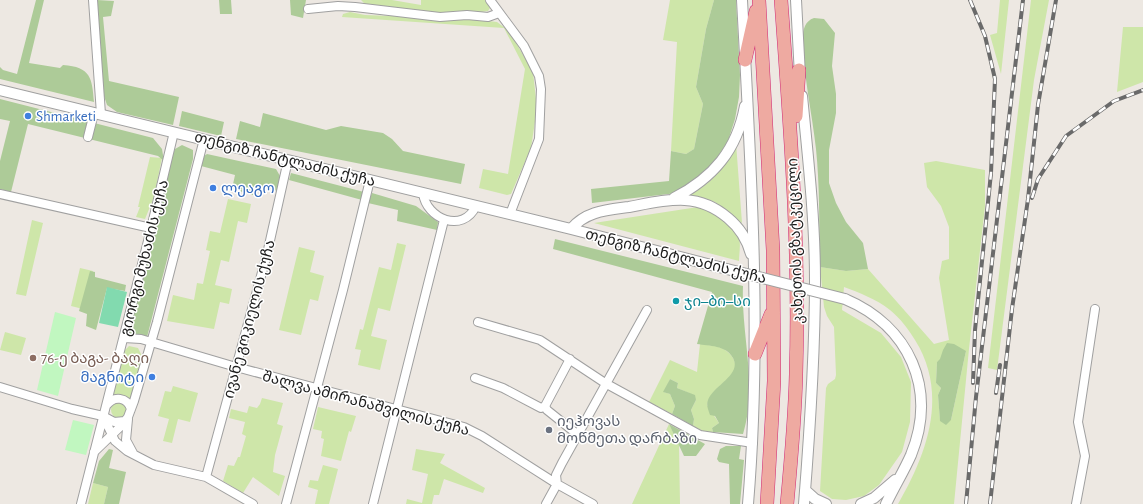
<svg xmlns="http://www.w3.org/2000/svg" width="1143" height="504" viewBox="0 0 1143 504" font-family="'Alegreya Sans','Noto Sans Georgian',sans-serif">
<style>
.grass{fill:#cee6a9;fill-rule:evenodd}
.forest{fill:#adcb98}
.park{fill:#c1f7c0}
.pitch{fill:#82daaf}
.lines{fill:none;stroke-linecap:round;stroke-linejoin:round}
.minor-casing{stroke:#a0a0a0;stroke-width:10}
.tertiary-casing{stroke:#a0a0a0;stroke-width:12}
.trunk-casing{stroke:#d12a75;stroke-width:14}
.minor{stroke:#fff;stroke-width:8}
.tertiary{stroke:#fff;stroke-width:10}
.trunk{stroke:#eeaaa1;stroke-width:13}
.rail-casing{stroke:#6a6a6a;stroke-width:4}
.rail{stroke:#fff;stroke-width:2.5;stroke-dasharray:8;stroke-linecap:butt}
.tertiary-bridge-casing{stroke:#a0a0a0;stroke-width:12;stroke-linecap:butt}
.tertiary-bridge{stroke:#fff;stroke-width:10}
.shop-dot{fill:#3f7fe0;stroke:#fff;stroke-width:1.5}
.culture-dot{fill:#0f9aa8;stroke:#fff;stroke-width:1.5}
.education-dot{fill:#8d6e63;stroke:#fff;stroke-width:1.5}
.worship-dot{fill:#6b7280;stroke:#fff;stroke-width:1.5}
.labels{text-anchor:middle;stroke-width:3;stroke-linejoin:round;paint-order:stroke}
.shop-label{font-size:15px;fill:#366cbe;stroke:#fff;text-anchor:start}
.street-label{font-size:15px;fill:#1c1c1c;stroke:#fff}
.culture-label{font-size:15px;fill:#0d838f;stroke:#fff;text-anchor:start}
.education-label{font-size:15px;fill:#785e54;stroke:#fff;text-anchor:start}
.worship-label{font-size:15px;fill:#5b616d;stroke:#fff;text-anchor:start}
</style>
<rect width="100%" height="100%" fill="#ede8e2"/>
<path class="grass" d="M361,0h31l29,5v-5h65l4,8 -2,3 -7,1 -46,1 -68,-7z
M670,0h44l-8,29 -10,58 7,17 -9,45 -8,5 -15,-3 6,-109 -14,-2z
M1000,0h9l-8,74 -11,-39 7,-2z
M1031,0h18l-15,80 -37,290 -9,-2z
M350,12l15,3 106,4 26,3 12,9 24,41 4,36 -6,40 -20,46 -4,1 -28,-7 4,-19 25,5 17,-105 -21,-41 -162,-11 1,-3z
M1123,27h20v55l-26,10z
M736,143l6,80 -27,-21 -11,-4 -16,-2c26,-14 35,-27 48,-53z
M150,157l12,1 -8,39 -9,22 -9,-2 4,-10h-2z
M936,161l49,9v36l-16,143 -15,155h-56c29,-50 51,-110 17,-164 -6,-10 -15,-22 -25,-30 -14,-11 -30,-17 -46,-23l-2,23 39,23 20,24 10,25 -1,40 -8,30 -23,33 -15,11 -18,4 -14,-1 -12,-8 6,-103 2,-4 7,-5 1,-4 -2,-48 -7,-11 -3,-9 -4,-40 26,4 22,-2 66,75 15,-4 -10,-62 3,-17 7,-2v-32l-8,-21 -14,-19 -3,-24zM966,351l-15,69h-11l-2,-25 3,-7 -5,-5 1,-21z
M228,199l23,5 -4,19 -9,-2 -9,41 -8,-2 -6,25 17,4 -3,15 -9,-2 -6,27 -47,-8 6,-26 21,5 3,-17 6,1 7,-33 -4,-1 4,-19 10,2z
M698,207c13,5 36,17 41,31 2,7 0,16 0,23l-145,-38z
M32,220l11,3 -17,73 -10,-2z
M397,243l9,2 -16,66 -12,-3 -7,28 16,4 -7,30 -22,-5 3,-15 -6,-1 5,-20 3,1 16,-63 12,3z
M299,247l16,4 -5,21 14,4 -6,25 -8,-2 -9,36 -22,-5z
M80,268l13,3 -10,38 -12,-3z
M5,332l21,6 -5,17 -21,-5z
M700,344c6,1 13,1 19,3 9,3 20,13 15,24 -6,12 -22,16 -27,34l12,18 -7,5 1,4h-8l-12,-6 1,-7 -3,-9 5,-10 -7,-7 -12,-5 1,-5 -8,-4 -6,13 6,2 5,12 -3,8 -23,-12 21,-42 27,12z
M129,346l9,2 4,8 -11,44 -6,-4h-13l12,-45z
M173,386l25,7 -8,29 -12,-3 -6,24 -9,-2 6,-22 -11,-3 7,-25 6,1z
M262,398l21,5 -6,21 6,2 -8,29 -2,17 12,4 -6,20 -26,-19 -10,16 -20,-12 5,-16 6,1 4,-9h2l6,-21 -4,-2 3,-12 -16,-4 2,-9 16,4 2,-7 8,2 3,-4z
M111 410a8 8 0 1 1 16 0a8 8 0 1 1-16 0Z
M318,407l38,9 -5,16 -2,-1 -8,30 -20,-5 3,-17 -3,-1 1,-7 -9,-2z
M669,424l10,20 1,60h-48z
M416,449l29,5 -5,9 45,25 -2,5 -39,-14 -5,16h-5l-2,9h-26l1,-5 15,4 6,-29 -16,-4z
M323,465l15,4 -9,35h-14l3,-14 -10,-3 2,-7 8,1z
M93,483l15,4 -4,17h-16z"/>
<path class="forest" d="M36,0h8l-15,63 31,5 3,-3c28,2 29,13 31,37l-94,-23v-12l3,3 14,4z
M97,0l17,1 -3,15 -8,1 6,64 70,16 -6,28 -56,-13 -10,-7 -4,-12z
M219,0h12l1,14h-12z
M290,0h16l-3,18 -12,-3z
M714,0h22l4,75 -1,22 -4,22 -7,22 -20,31 -31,21 -85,10 -1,-14 78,-8 2,-30 15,3 8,-5 9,-45 -7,-17 10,-58z
M814,18l10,1 11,14 -3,33 4,28v19l-7,37v33l7,20 10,19 17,21 5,26 -22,2 -26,-4c-1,-39 0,-79 -4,-118 -4,-37 -13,-74 -13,-111 0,-9 2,-17 11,-20z
M0,99l153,39 9,11 2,12 -6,-5 -130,-32 -17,68 -11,-3v-28l10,-40 -10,-2z
M182,111l42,11 -3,14 -42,-10z
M263,113l63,17 15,-4 42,7 9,6 11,12 62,13 -4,20 -225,-45 4,-18 20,6z
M182,145l11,5v9l-46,178 -19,-4 45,-180 2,-4z
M207,154l69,15 4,7 -2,15 -23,-6 -2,10 -21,-6 3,-14 -34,-9 3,-10z
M291,173l73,19 -2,8 -73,-20z
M372,193l44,13 22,16 -1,8 -40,-9 1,-11 -30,-7z
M555,239l188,47c-2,50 15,99 0,148l-30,-2 -1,-4 7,-5 -4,-7 -5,-1c-2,-6 -4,-10 -2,-15 6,-15 34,-25 25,-42 -7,-13 -24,-12 -36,-14l15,-52 -159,-43z
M90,271l5,1v5l31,8 -1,6 -18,-3 -11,42 -10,-4 1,-12 -8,-3z
M947,343l7,1 12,7 -15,69 -5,5 -6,-4 -2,-26 3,-7 -5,-5 1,-21 3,-3 3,-9z
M670,379l8,4 -1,5 18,7 1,5 -5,10 3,9 -1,7 -21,-12 3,-8 -5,-12 -7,-2z
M669,424l36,20 -9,12h-12z
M726,446h15l-2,13 5,1 -4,44h-10l-1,-40 -10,-2 -2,-3 3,-10z
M109,449l4,1 -4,18 17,4 -7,32h-15l4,-17 -15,-4 6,-22z"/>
<path class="park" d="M55,312l21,6 -18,78 -21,-6z
M73,420l21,5 -8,30 -21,-5z"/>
<path class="pitch" d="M107,287l20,5 -9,35 -19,-4z"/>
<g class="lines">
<defs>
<path id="minor" d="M93,0l8,114
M490,0l34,46 15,30 2,13 -2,50 -29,75
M308,9l30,-3 17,1 85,10 27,-2 21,2 11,-4
M88,137l6,-24
M423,193c3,26 40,41 53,13
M0,194l151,34
M478,322l62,18 65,43 95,52 53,8
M124,338l17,1 95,28 228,60 18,9 75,48 36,20
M570,359l-25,47 2,4 30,24
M475,378l28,10 38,20 4,-2
M0,387l72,22 31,7 11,6 11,-1
M106,406c8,-11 21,-9 25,3
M103,416l12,25 12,10 27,14 52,12 47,27
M128,419l-2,21 7,13
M94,452l26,-25 8,-10 6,-16 23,-79 47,-183
M206,477l61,-223 21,-94
M81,504l68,-267 25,-105
M286,504l57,-214 27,-110
M373,504l71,-284
M546,504l11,-20 -1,-9 6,-12 85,-153
M1076,504l9,-48 -7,-34 17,-113"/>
<path id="tertiary" d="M742,0c9,168 20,336 6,504
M796,0l4,76
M0,90l571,139 148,38
M802,96c6,61 13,123 13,184 0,75 -5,149 -11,224
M674,198c39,-20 63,-48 71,-92
M571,229c15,-18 36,-19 58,-22 37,-7 68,-16 99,11 12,10 19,21 23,36
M845,299c64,27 93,90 66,156 -7,16 -17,32 -25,49
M805,490l10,9 11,5
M861,504l13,-6 21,-18"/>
<path id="trunk" d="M759,0l14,250 1,131 -7,123
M781,0c9,124 19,250 15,374 -1,44 -5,87 -9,130
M745,60l11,-49
M796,116l3,-46
M755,354l16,-40"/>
</defs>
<use href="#minor" class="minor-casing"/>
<use href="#tertiary" class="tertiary-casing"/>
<use href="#trunk" class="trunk-casing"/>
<use href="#minor" class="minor"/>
<use href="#tertiary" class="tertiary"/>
<use href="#trunk" class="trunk"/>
<defs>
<path id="rail" d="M970,0l15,36 10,43 -4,94 -16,157 -2,53
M1032,198l6,-19 28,-43 48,-35 29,-11
M996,393l4,-28
M966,504l10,-107 47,-397
M990,504l22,-195 16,-110 10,-94 18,-105"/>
</defs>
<use href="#rail" class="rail-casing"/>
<use href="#rail" class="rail"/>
<defs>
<path id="tertiary-bridge" d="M719,267l126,32"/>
</defs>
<use href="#tertiary-bridge" class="tertiary-bridge-casing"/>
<use href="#tertiary-bridge" class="tertiary-bridge"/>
</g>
<g class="shop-dot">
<circle cx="28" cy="116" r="4"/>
<circle cx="213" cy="188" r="4"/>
<circle cx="152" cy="377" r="4"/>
</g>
<circle class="culture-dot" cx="676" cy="301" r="4"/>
<circle class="education-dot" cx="33" cy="358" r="4"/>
<circle class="worship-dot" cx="549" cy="430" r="4"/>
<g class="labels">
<g class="shop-label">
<text x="36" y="121">Shmarketi</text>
<text x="221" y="193">ლეაგო</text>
<text x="144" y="382" text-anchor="end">მაგნიტი</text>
</g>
<g class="street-label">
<text transform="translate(285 159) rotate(14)" y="5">თენგიზ ჩანტლაძის ქუჩა</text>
<text transform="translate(795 241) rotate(-92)" y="5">კახეთის გზატკეცილი</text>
<text transform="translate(676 256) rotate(14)" y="5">თენგიზ ჩანტლაძის ქუჩა</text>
<text transform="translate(144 258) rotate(-76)" y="5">გიორგი მუხაძის ქუჩა</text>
<text transform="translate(249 319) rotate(-75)" y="5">ივანე გოკიელის ქუჩა</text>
<text transform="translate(366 403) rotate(15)" y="5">შალვა ამირანაშვილის ქუჩა</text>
</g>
<g class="culture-label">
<text x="684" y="306">ჯი–ბი–სი</text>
</g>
<g class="education-label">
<text x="41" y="363">76-ე ბაგა- ბაღი</text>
</g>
<g class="worship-label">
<text x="557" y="426">იეჰოვას<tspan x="557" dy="17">მოწმეთა დარბაზი</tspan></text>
</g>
</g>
</svg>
